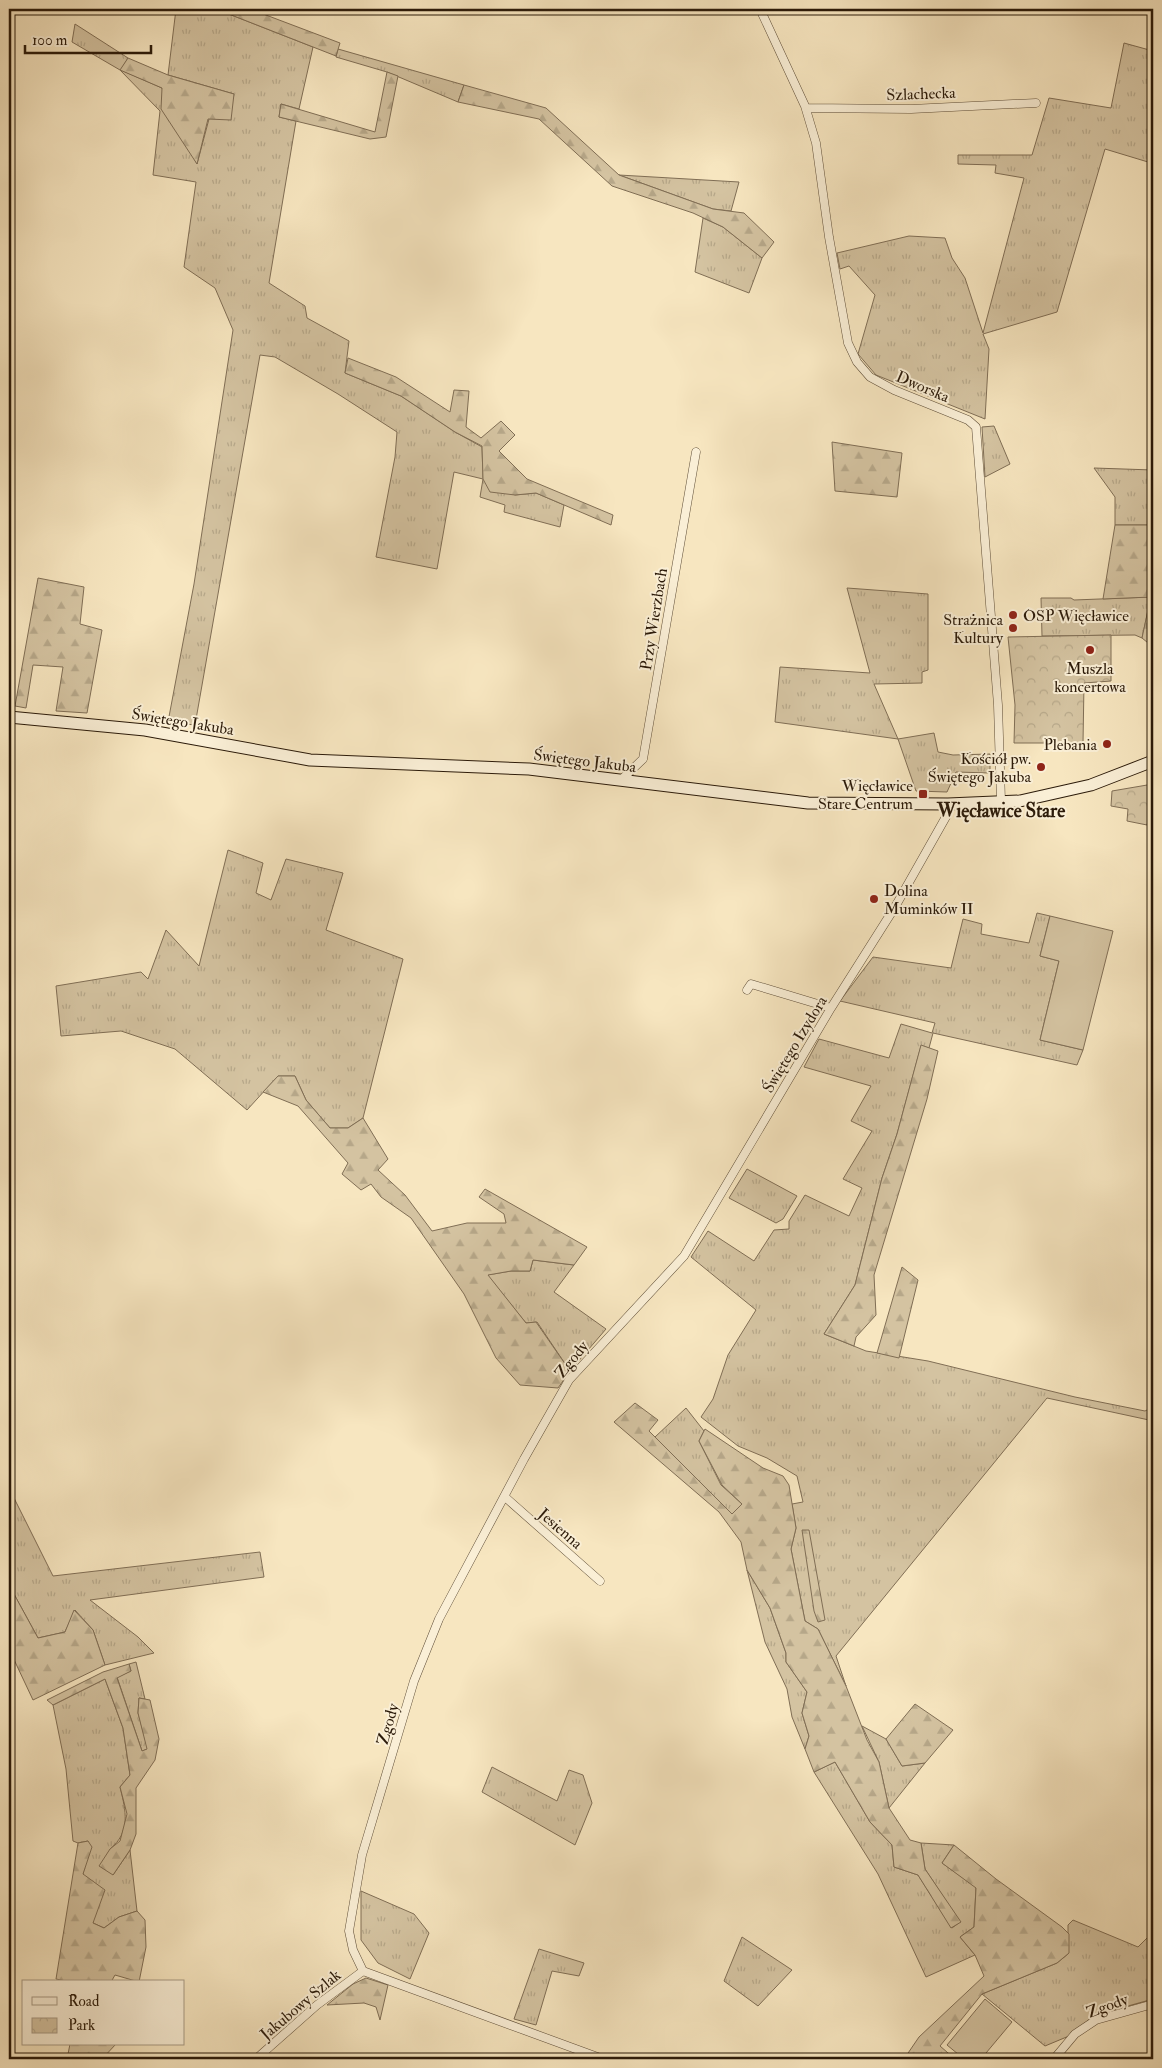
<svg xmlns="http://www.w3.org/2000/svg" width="1162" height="2068" viewBox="0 0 1162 2068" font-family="'IM FELL Double Pica',serif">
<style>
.grass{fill:url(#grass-tufts);stroke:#806e55}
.forest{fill:url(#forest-firs);stroke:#806e55}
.cemetery{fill:url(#cemetery-stones);stroke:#806e55}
.park{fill:url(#park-crowns);stroke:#806e55}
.pitch{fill:#d4c3a1;stroke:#806e55}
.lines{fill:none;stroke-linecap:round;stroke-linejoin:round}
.street-casing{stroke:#5e4d37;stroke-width:9}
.secondary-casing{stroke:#2b1a09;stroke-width:13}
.street{stroke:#faefd6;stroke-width:8}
.secondary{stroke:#faefd6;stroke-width:11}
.poi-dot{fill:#8f2418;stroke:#faefd6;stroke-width:2}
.labels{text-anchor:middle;stroke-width:4;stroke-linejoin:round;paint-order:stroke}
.street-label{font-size:16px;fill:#2b1a09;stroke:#faefd6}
.poi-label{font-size:16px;fill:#2b1a09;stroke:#faefd6;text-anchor:end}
.quarter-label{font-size:19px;font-weight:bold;fill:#2b1a09;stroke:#faefd6}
</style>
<defs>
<pattern id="grass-tufts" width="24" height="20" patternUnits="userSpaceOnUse" patternTransform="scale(1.25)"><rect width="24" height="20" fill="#d4c3a1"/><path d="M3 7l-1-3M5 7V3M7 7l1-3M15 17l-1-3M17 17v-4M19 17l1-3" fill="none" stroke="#b6a789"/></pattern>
<pattern id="forest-firs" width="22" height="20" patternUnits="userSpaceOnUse" patternTransform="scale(1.25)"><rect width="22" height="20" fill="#d4c3a1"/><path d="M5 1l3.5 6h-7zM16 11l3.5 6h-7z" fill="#b6a789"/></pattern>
<pattern id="cemetery-stones" width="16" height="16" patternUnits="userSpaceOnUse" patternTransform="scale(1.25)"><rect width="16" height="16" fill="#d4c3a1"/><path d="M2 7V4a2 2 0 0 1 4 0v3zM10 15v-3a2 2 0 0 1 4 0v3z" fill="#b6a789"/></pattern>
<pattern id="park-crowns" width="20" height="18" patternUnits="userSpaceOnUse" patternTransform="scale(1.25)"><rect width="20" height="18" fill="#d4c3a1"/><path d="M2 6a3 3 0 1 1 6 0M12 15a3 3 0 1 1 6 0" fill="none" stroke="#b6a789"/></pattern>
</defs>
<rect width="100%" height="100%" fill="#f7e6c0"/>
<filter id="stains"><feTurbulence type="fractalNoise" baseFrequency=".004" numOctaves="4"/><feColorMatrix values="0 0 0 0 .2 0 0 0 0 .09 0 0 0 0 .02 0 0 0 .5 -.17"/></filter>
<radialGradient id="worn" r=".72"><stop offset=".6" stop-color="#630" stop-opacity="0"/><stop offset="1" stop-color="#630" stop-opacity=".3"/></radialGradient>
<path class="grass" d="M176,9h40l97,38 -14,62 -18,-5 -2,13 17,4 -27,162 36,23 2,12 42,23 -4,32 56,23 54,36 27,15 1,31 32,17 21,-2 28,12 -4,22 -56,-15 1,-7 -25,-8 3,-18 -29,-7 -17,97 -61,-12 19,-100 2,-25 -59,-38 -63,-37 -15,-2 -65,370 -27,-3 26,-138 39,-254 -18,-42 -31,-21 12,-85 -43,-7 7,-64 -40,-41 -48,-28 3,-18 53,34 -7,12 41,18 35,76 12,-45 25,-25 -66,-19z
M1124,43l29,8v96l-5,15 -43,-13 -48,163 -74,22 6,15 -4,70 -109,-44 -18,-21 17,-59 -26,-29 -9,3 -3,-16 72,-17 36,2 7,20 13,20 18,55 41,-155 -29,-5 1,-8 -38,-1v-9h74l17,-57 62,10z
M338,49l126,36 -6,17 -71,-30 -51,-15z
M619,175l120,7 -8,29 -18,-2z
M703,218l20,9 39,31 -13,35 -54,-21z
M994,426l16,38 -25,13 -3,-50z
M1094,468l59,2v55h-38v-28z
M847,588l81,6v76l-6,2v11l-48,1 24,55 36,-6 4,19 15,3 37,-1v19l-34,-1 -9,20 -31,-1 -18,-52 -123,-17 5,-55 90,6z
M1151,597l-9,41 -7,-3 -93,1 -1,-38h30l3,2z
M228,850l35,13 -7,30 15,7 15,-41 57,14 -17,57 77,29 -40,159 -15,10h-18l-24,-28 -11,-24h-17l-31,34 -72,-61 -54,-18 -60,5 -5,-50 85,-14 7,7 18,-49 33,36z
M1037,913l13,3 -10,40 19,5 -19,79 43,10 -6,15 -144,-32 -4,15 -8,-2 -24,88 -15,44 -27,107 -31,49 42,17 62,10 147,36 70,14 8,-4v12l-4,1 -102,-22 -211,258 10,30 -28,-57 -13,-8 -14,-72 5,-21 -4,-24 11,-2 -6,-26 -30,-18 -29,-12 -37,-29 12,-18 15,-44 28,-45 -65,-53 17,-26 46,30 20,-31 15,-1v-8l16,-26 44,21 13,-28 -19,-9 29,-48 -21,-10 20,-35 -67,-19 15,-28 70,19 12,-34 31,9 3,-10 -95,-22 33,-44 78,11 12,-49 19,5 -1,10 48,9z
M747,1169l50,27 -14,23 -7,4 -47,-25z
M533,1260l41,5 -20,27 52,37 -36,42 -33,-49 -11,1 -39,-48 24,-4h19z
M686,1408l18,23 -5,10 22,44 21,19 -10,11 -77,-78z
M9,1488l44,88 207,-24 4,25 -174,23 48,37 16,16 -49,12 -12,-35 -18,-20 -10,22 -27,6 -29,-53z
M747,1570l23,38 16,45v9l21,30 -5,21 7,23 -4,13 -13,-32 -5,-28 -22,-47z
M136,1662l9,37 -6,-1 -1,15 10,36 -6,2 -25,-74 14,-6 -2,-7z
M105,1679l18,49 7,47 -10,12c6,24 11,45 -10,62l3,26 17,-25 7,61 -18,6 -15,11 -11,-5 -10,-49 5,-33 -10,2 -5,-2 -7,-72 -13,-64z
M862,1726l24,13 16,27 23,-3 -36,45 -10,-46z
M835,1762l35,60 22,23 2,22 24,8 34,53 8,-6 -35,-53 -4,-26 33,2 -12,18 34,24 -2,40 -14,10 15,18 -49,22 -48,-103 -64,-102z
M492,1767l65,34 12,-31 14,5 9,28 -17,42 -93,-53z
M361,1891l53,23 15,19 -19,46 -32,-16 -17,-23z
M1073,1920l65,27 15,-15v67l-50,14 -12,5 -22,18 -24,10 -63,-52 75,-31 11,-9v-29z
M742,1937l50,33 -34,36 -34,-25z
M539,1949l45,14 -5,13 -27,-5 -16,54 -22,-6z"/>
<path class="forest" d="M216,9h34l90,34 -4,13z
M128,58l40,17 66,19 -3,26 -23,-1 -11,45 -36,-55 1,-21 -42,-18z
M387,72l11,4 -12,61 -16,2 -91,-22 2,-13 94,28z
M464,85l82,23 73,67 94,34 31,4 30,29 -12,16 -39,-31 -30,-14 -81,-27 -73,-67 -81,-17z
M348,358l48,19 54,35 4,-22 15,1 -3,36 15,11 20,-17 14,14 -16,16 28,28 86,36 -2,10 -75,-32 -21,2 -25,-3 -7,-13 -1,-33 -27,-14 -54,-36 -56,-23z
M832,442l70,11 -5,44 -62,-6z
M1115,525h38v61l-2,11 -48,2z
M38,578l46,9 -4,37 22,6 -15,83 -31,-2 7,-44 -30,-2 -7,43 -11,-2z
M921,1045l17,6 -11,48 -53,176 2,40 -20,22 -2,9 -30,-12 31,-49 27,-107 15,-44z
M278,1076h17l11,24 24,28h18l15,-10 25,41 -10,11 27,25 27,36 35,-8h39l-2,-9 -25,-17 6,-8 102,58 -13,18 -41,-5 -3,11h-19l-23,4 38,48 10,-1 34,49 -12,17 -38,-3 -24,-27 -32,-64 -53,-76 -30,-21 -10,-13 -10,6 -19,-16 6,-11 -50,-57 -35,-14z
M902,1267l16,13 -19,78 -22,-5z
M635,1403l23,17 -9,11 83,83 10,-10 -20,-19 -23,-44 6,-12 58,39 20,8 6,9 7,43 -5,21 14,72 13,8 28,57 21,54 12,22 10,46 21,32 11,3 4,26 36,53 -10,6 -33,-53 -24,-8 -2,-22 -22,-23 -35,-60 -21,10 -9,-23 4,-13 -7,-23 5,-21 -21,-30v-9l-16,-45 -23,-38 -6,-28 -22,-30 -105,-90z
M802,1530h7l16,90 -7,2 -4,-11z
M9,1585l29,53 27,-6 9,-22 19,20 12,35 -72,35 -24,-51z
M129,1664l2,7 -14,7 25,73 5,-2 -9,-36 1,-15 11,2 9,39 -4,21 -19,28v46l-6,16 -17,25 -14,-9 11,-17 10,-8 7,-27 -7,-27 10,-12 -7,-47 -18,-49 -52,26 -6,-5 56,-28z
M915,1704l38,26 -28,33 -23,3 -16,-27z
M88,1841l4,6 -9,27 22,16 -12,33 11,5 15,-11 18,-6 8,9 1,27 -7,35 -24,-7 -4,7h-40l-15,-3 22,-136z
M954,1845l42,34 66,48 7,7v19l-12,10 -75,31 -42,52 15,13h-51l15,-22 65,-61 -9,-21 -15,-18 14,-10 2,-39 -34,-25z
M366,1978l22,7 -8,35 -4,-13 -12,-4 -37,2 26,-21z
M70,2044h46l-14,15h-35z"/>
<path class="cemetery" d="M1153,586v61l-11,-9z"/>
<path class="park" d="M1111,635v46l-27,2 -1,60h-69l1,-38 -7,-68z
M1153,784v13l-6,28 -20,-4 1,-12 -17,-3 1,-15z"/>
<path class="pitch" d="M1050,916l63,15 -30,119 -43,-10 19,-79 -19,-5z
M985,1999l27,23 -31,37h-17l-17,-14z"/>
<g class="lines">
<defs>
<path id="street" d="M760,9l45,97 11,37 13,94 19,106 9,19 13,15 24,13 74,30 8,7 22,278 3,96
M806,108l105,1 125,-6
M621,780l22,-21 53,-307
M747,990l4,-6 80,24
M505,1497l95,84
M256,2059l61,-54 46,-34
M603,2059l-240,-88 -10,-21 -4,-19 13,-76 52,-174 25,-62 85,-160 45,-79 115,-124 147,-248 64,-101 52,-92 1,-11
M1054,2059l21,-25 21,-14 57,-16"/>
<path id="secondary" d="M9,717l136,13 165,30 219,9 279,34 140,1 72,-3 71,-16 62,-24"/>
</defs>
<use href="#street" class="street-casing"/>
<use href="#secondary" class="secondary-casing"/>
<use href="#street" class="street"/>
<use href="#secondary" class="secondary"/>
</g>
<g class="poi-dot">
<circle cx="1013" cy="615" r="5"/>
<circle cx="1013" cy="628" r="5"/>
<circle cx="1090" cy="650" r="5"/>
<circle cx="1107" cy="744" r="5"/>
<circle cx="1041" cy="767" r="5"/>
<rect x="918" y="789" width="10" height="10" rx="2.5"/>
<circle cx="874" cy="899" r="5"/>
</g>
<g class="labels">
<g class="street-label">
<text transform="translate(921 93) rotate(-2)" y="6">Szlachecka</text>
<text transform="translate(923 386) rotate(23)" y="6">Dworska</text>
<text transform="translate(653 619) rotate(-81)" y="6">Przy Wierzbach</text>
<text transform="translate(183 721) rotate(9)" y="6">Świętego Jakuba</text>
<text transform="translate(585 760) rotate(7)" y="6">Świętego Jakuba</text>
<text transform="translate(794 1044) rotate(-59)" y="6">Świętego Izydora</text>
<text transform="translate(571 1359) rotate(-51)" y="6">Zgody</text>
<text transform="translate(561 1528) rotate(41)" y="6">Jesienna</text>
<text transform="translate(387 1724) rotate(-74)" y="6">Zgody</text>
<text transform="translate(300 2004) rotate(-40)" y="6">Jakubowy Szlak</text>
<text transform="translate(1107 2005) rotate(-20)" y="6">Zgody</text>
</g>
<g class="poi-label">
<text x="1023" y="621" text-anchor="start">OSP Więcławice</text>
<text x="1003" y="625">Strażnica<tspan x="1003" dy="18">Kultury</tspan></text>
<text x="1090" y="674" text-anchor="middle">Muszla<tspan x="1090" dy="18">koncertowa</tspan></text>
<text x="1097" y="750">Plebania</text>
<text x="1031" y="764">Kościół pw.<tspan x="1031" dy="18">Świętego Jakuba</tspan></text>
<text x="913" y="791">Więcławice<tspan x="913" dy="18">Stare Centrum</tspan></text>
<text x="884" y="896" text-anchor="start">Dolina<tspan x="884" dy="18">Muminków II</tspan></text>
</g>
<g class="quarter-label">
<text x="1001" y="817">Więcławice Stare</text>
</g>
</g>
<rect width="1162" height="2068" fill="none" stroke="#f7e6c0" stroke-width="30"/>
<rect x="10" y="10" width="1142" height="2048" fill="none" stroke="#2b1a09" stroke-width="2.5"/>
<rect x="15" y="15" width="1132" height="2038" fill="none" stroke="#2b1a09"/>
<rect x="22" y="1980" width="162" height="65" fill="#faefd6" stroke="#a79a84"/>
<rect x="32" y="1997" width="25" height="8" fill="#faefd6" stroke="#a79a84"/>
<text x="68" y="2006" font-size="15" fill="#2b1a09">Road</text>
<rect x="32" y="2018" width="25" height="15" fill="url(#park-crowns)" stroke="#a79a84"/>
<text x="68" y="2030" font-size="15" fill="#2b1a09">Park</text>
<path d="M25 45v8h126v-8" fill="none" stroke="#2b1a09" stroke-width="2.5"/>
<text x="32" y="45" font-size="15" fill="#2b1a09" stroke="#faefd6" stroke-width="4" paint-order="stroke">100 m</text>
<rect width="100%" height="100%" filter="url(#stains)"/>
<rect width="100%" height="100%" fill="url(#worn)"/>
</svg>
